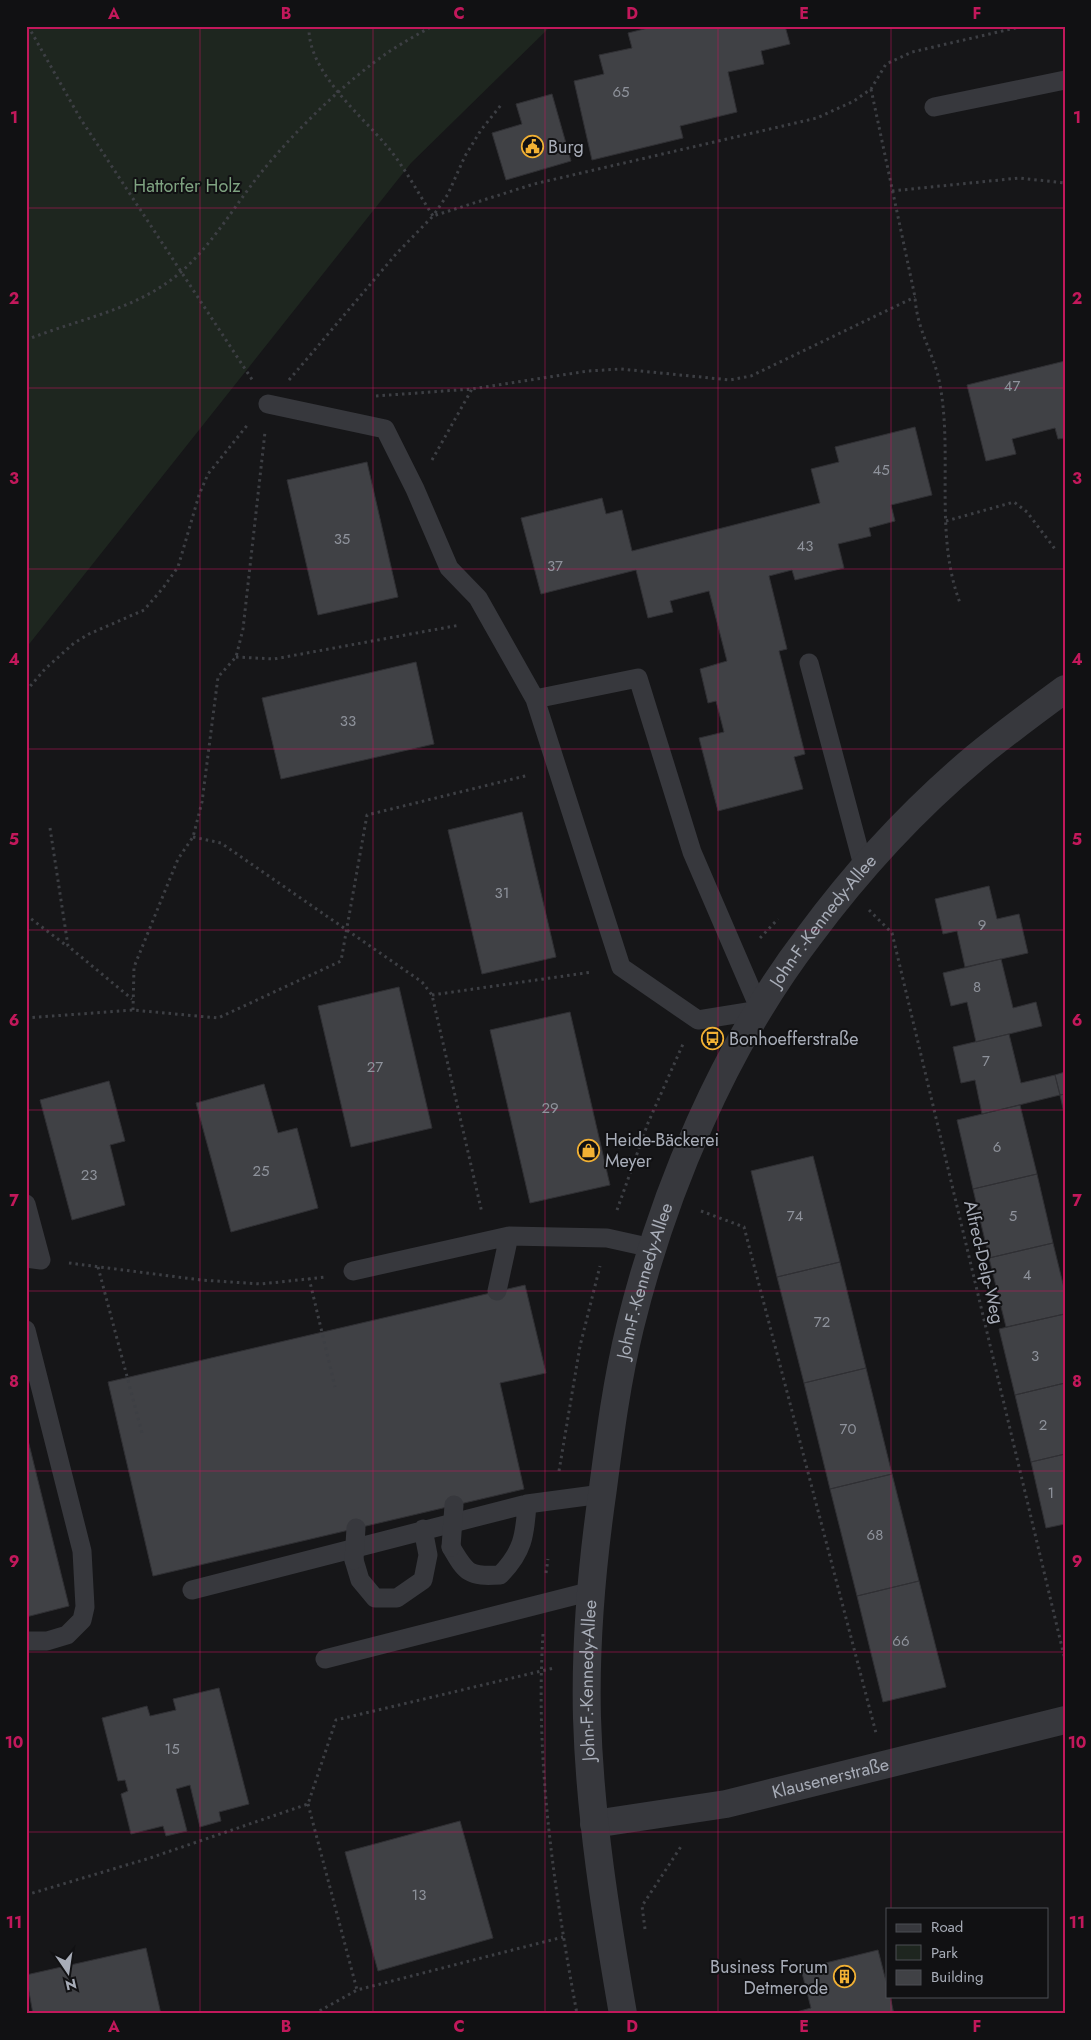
<svg xmlns="http://www.w3.org/2000/svg" width="1091" height="2040" viewBox="0 0 1091 2040" font-family="Jost,sans-serif">
<style>
.green{fill:#1e261f}
.building{fill:#404145;stroke:#303034}
.lines{fill:none;stroke-linecap:round;stroke-linejoin:round}
.path{stroke:#3d3f44;stroke-width:3;stroke-dasharray:2.5 4;stroke-linecap:butt}
.service{stroke:#37383d;stroke-width:19}
.minor{stroke:#37383d;stroke-width:28}
.service-bridge{stroke:#37383d;stroke-width:19}
.grid{fill:none;stroke:#c2185b;stroke-width:1;stroke-opacity:0.55}
.labels{text-anchor:middle;stroke-width:4;stroke-linejoin:round;paint-order:stroke}
.number-label{font-size:15px;fill:#8e929b}
.poi-label{font-size:18px;fill:#a8adb8;stroke:#111113;text-anchor:start}
.park-label{font-size:18px;fill:#7fa381;stroke:#111113}
.street-label{font-size:18px;fill:#a8adb8;stroke:#111113}
.neatline{fill:none;stroke:#c2185b;stroke-width:2}
.grid-label{font-size:16px;text-anchor:middle;font-weight:bold;fill:#c2185b}
</style>
<rect width="100%" height="100%" fill="#161618"/>
<path class="green" d="M26,26h525l-140,137 -385,485z"/>
<path class="building" d="M656,26h129l5,18 -29,7 3,13 -36,8 9,40 -57,14 3,12 -91,22 -18,-79 30,-7 -5,-19 33,-7 -4,-15z
M552,94l19,67 -65,19 -14,-47 30,-9 -6,-20z
M1065,361v77l-7,1 -3,-11 -43,11 4,15 -30,7 -19,-76z
M915,427l17,68 -41,10 4,16 -26,7 2,8 -33,8 6,24 -49,12 -3,-10 -23,6 18,73 -8,2 26,103 -11,3 9,32 -85,22 -19,-73 25,-6 -8,-31 -8,2 -8,-34 27,-8 -18,-70 -39,10 3,11 -25,6 -12,-48 -95,24 -20,-76 81,-20 4,16 16,-4 10,41 188,-48 -9,-34 28,-7 -4,-15z
M367,462l31,135 -80,18 -31,-135z
M416,662l18,82 -153,35 -19,-81z
M522,812l34,145 -74,17 -34,-144z
M989,886l8,33 22,-5 9,39 -63,14 -8,-36 -14,3 -8,-35z
M1001,959l12,49 23,-6 6,24 -66,16 -9,-40 -16,4 -8,-33z
M399,987l33,141 -81,19 -33,-141z
M570,1012l40,173 -80,18 -40,-173z
M1009,1034l12,49 34,-8 5,20 -78,19 -7,-34 -14,3 -8,-36z
M1065,1072v22l-5,1 -5,-20z
M109,1081l16,60 -15,4 15,60 -53,15 -32,-120z
M264,1084l14,49 19,-5 21,80 -87,24 -35,-129z
M1065,1094v18l-1,1 -4,-18z
M1020,1105l17,69 -64,15 -16,-69z
M813,1156l27,106 -63,15 -26,-106z
M1037,1174l16,69 -64,15 -16,-69z
M1053,1243l12,49v22l-59,13 -17,-69z
M840,1262l26,106 -62,15 -27,-106z
M525,1285l21,88 -46,10 24,106 -371,87 -45,-194z
M1064,1314l1,69 -50,12 -16,-66z
M866,1368l26,106 -62,15 -26,-106z
M1065,1383v71l-34,8 -16,-67z
M26,1432l43,174 -43,11z
M1065,1454v70l-19,4 -15,-66z
M892,1474l27,107 -62,15 -27,-107z
M919,1581l27,106 -63,15 -26,-106z
M219,1688l30,116 -30,8 2,9 -21,6 -10,-42 -14,4 11,42 -21,5 -3,-10 -32,8 -10,-40 7,-3 -3,-11 -7,1 -16,-63 45,-12 3,10 26,-6 -3,-11z
M460,1821l33,117 -115,33 -33,-119z
M146,1948l15,66h-128l-7,-39z
M878,1950l9,35v11h3l4,18h-105l22,-6 -10,-39z"/>
<g class="lines">
<path class="path" d="M28,26l52,92 173,263
M309,26c-2,45 51,88 77,119 18,21 32,48 47,71l15,-22 17,-38 16,-26 20,-25
M871,89l44,208c2,35 19,55 25,88 13,71 -6,149 20,218
M892,191l127,-13 46,5
M26,340c52,-21 111,-30 155,-68 33,-29 55,-69 83,-103 33,-40 83,-89 126,-118 14,-9 28,-17 43,-25
M289,380l107,-126 37,-38 101,-32 283,-66 37,-17 17,-12 15,-25 26,-12 112,-26
M376,396l96,-7 116,-18 33,-2 109,11 21,-4 164,-79
M432,460l40,-71
M946,521l68,-19 13,10 28,37
M236,657l38,2 186,-34
M26,691l19,-22 29,-26 15,-9 55,-24 19,-22 15,-21 21,-72 9,-21 41,-51
M50,828l18,118 64,53
M193,837l28,6 201,139 10,13 50,218
M869,910l23,23 173,727
M26,915l41,31
M760,938l18,-19
M432,995l160,-23
M133,1010l1,-43 44,-108 15,-22 9,-35 16,-125 18,-20 7,-28 22,-197
M26,1018l107,-8 85,8 123,-57 26,-146 162,-40
M617,1210l31,-87 35,-79
M701,1211l43,16 132,506
M69,1263l132,17 60,4 65,-7
M98,1267l44,166
M309,1278l26,109
M559,1471l21,-125 20,-80
M546,1573l2,-14
M543,1634c-8,127 11,255 34,380
M308,1804l49,186
M26,1895l124,-37 158,-54 28,-84 218,-52
M645,1929l-3,-23 40,-61
M314,2014l43,-24 206,-53"/>
<path class="service" d="M934,107l131,-27
M268,404l117,25 30,60 34,79 29,30 57,101 86,268 77,53 62,-10 -68,-158 -54,-174 -103,21
M809,663l55,206
M26,1204l15,56 -15,-2
M353,1271l156,-35 98,2 45,10
M497,1291l12,-55
M26,1330l56,221 3,56 -3,13 -15,15 -20,6h-21
M451,1547c15,26 18,30 49,28 23,-23 25,-40 27,-71
M354,1560l6,20 15,18h22l26,-18 5,-25 -5,-26
M192,1590l335,-86 75,-10
M325,1659l267,-68"/>
<g class="minor">
<path id="s1" d="M594,1824l132,-20 339,-84"/>
<path id="s2" d="M623,2014c-17,-98 -33,-196 -36,-296 -2,-76 5,-154 16,-230 7,-54 14,-108 27,-161 33,-135 94,-280 179,-391 48,-65 105,-127 167,-179 29,-24 59,-46 89,-68"/>
</g>
<path class="service-bridge" d="M451,1547l3,-42
M354,1560l2,-32"/>
</g>
<path class="grid" d="M200,26v1988M373,26v1988M545,26v1988M718,26v1988M891,26v1883M26,208h1039M26,388h1039M26,569h1039M26,749h1039M26,930h1039M26,1110h1039M26,1291h1039M26,1471h1039M26,1652h1039M26,1832h1039M891,1996v18"/>
<defs>
<symbol id="civic-ring" viewBox="-11 -11 22 22"><circle r="9.5" fill="#111113" stroke="#f2b134" stroke-width="1.5"/><path d="M-.6-6.5H3V-4.5H.6V-3L4-1V1h2V6H-6V1h2V-1L-.6-3ZM-1.2 2.5V6h2.4V2.5Z" fill="#f2b134"/></symbol>
<symbol id="bus-ring" viewBox="-11 -11 22 22"><circle r="9.5" fill="#111113" stroke="#f2b134" stroke-width="1.5"/><path d="M-5-6H5V4H4V6H2V4H-2V6H-4V4H-5ZM-3.5-4V0h7V-4ZM-3.5 1.2v1.5H-2V1.2ZM2 1.2v1.5H3.5V1.2Z" fill="#f2b134"/></symbol>
<symbol id="shop-ring" viewBox="-11 -11 22 22"><circle r="9.5" fill="#111113" stroke="#f2b134" stroke-width="1.5"/><path d="M-5-2.5h2.3a2.7 3.5 0 0 1 5.4 0H5L5.5 6h-11ZM-1.5-2.5h3a1.5 2.3 0 0 0-3 0Z" fill="#f2b134"/></symbol>
<symbol id="building-ring" viewBox="-11 -11 22 22"><circle r="9.5" fill="#111113" stroke="#f2b134" stroke-width="1.5"/><path d="M-4-6H4V6H1V3H-1V6H-4ZM-2.5-4.3h1.7v1.8h-1.7ZM.8-4.3h1.7v1.8H.8ZM-2.5-1h1.7V.8h-1.7ZM.8-1h1.7V.8H.8Z" fill="#f2b134"/></symbol>
</defs>
<g fill-rule="evenodd">
<use href="#civic-ring" x="520" y="134" width="25" height="25"/>
<use href="#bus-ring" x="700" y="1026" width="25" height="25"/>
<use href="#shop-ring" x="576" y="1138" width="25" height="25"/>
<use href="#building-ring" x="832" y="1964" width="25" height="25"/>
</g>
<g class="labels">
<g class="number-label">
<text x="621" y="97">65</text>
<text x="1012" y="391">47</text>
<text x="881" y="475">45</text>
<text x="342" y="544">35</text>
<text x="805" y="551">43</text>
<text x="555" y="571">37</text>
<text x="348" y="726">33</text>
<text x="502" y="898">31</text>
<text x="982" y="930">9</text>
<text x="977" y="992">8</text>
<text x="986" y="1066">7</text>
<text x="375" y="1072">27</text>
<text x="550" y="1113">29</text>
<text x="997" y="1152">6</text>
<text x="261" y="1176">25</text>
<text x="89" y="1180">23</text>
<text x="795" y="1221">74</text>
<text x="1013" y="1221">5</text>
<text x="1027" y="1280">4</text>
<text x="822" y="1327">72</text>
<text x="1035" y="1361">3</text>
<text x="1043" y="1430">2</text>
<text x="848" y="1434">70</text>
<text x="1051" y="1498">1</text>
<text x="875" y="1540">68</text>
<text x="901" y="1646">66</text>
<text x="172" y="1754">15</text>
<text x="419" y="1900">13</text>
</g>
<g class="poi-label">
<text x="548" y="153">Burg</text>
<text x="729" y="1045">Bonhoefferstraße</text>
<text x="605" y="1146">Heide-Bäckerei<tspan x="605" dy="21">Meyer</tspan></text>
<text x="828" y="1973" text-anchor="end">Business Forum<tspan x="828" dy="21">Detmerode</tspan></text>
</g>
<g class="park-label">
<text x="187" y="192">Hattorfer Holz</text>
</g>
<g class="street-label">
<text dy="6" stroke="none"><textPath href="#s2" startOffset="1146">John-F.-Kennedy-Allee</textPath></text>
<text transform="translate(984 1262) rotate(77)" y="6">Alfred-Delp-Weg</text>
<text dy="6" stroke="none"><textPath href="#s2" startOffset="741">John-F.-Kennedy-Allee</textPath></text>
<text dy="6" stroke="none"><textPath href="#s2" startOffset="336">John-F.-Kennedy-Allee</textPath></text>
<text dy="6" stroke="none"><textPath href="#s1" startOffset="241">Klausenerstraße</textPath></text>
</g>
</g>
<rect width="1091" height="2040" fill="none" stroke="#111113" stroke-width="55"/>
<rect x="886" y="1908" width="162" height="90" fill="#111113" stroke="#4d4f55"/>
<rect x="896" y="1924" width="25" height="8" fill="#37383d" stroke="#4d4f55"/>
<text x="931" y="1932" font-size="15" fill="#a8adb8">Road</text>
<rect x="896" y="1945" width="25" height="15" fill="#1e261f" stroke="#4d4f55"/>
<text x="931" y="1958" font-size="15" fill="#a8adb8">Park</text>
<rect x="896" y="1970" width="25" height="15" fill="#404145" stroke="#4d4f55"/>
<text x="931" y="1982" font-size="15" fill="#a8adb8">Building</text>
<g transform="translate(68 1972) rotate(167)" stroke="#111113" stroke-width="4" paint-order="stroke">
<path d="M0-4L9 19L0 12L-9 19Z" fill="#a8adb8"/>
<text y="-8" font-size="14" font-weight="bold" text-anchor="middle" fill="#a8adb8">N</text>
</g>
<rect x="28" y="28" width="1036" height="1984" class="neatline"/>
<g class="grid-label">
<text x="114" y="19">A</text>
<text x="286" y="19">B</text>
<text x="459" y="19">C</text>
<text x="632" y="19">D</text>
<text x="804" y="19">E</text>
<text x="977" y="19">F</text>
<text x="14" y="123">1</text>
<text x="1077" y="123">1</text>
<text x="14" y="304">2</text>
<text x="1077" y="304">2</text>
<text x="14" y="484">3</text>
<text x="1077" y="484">3</text>
<text x="14" y="665">4</text>
<text x="1077" y="665">4</text>
<text x="14" y="845">5</text>
<text x="1077" y="845">5</text>
<text x="14" y="1026">6</text>
<text x="1077" y="1026">6</text>
<text x="14" y="1206">7</text>
<text x="1077" y="1206">7</text>
<text x="14" y="1387">8</text>
<text x="1077" y="1387">8</text>
<text x="14" y="1567">9</text>
<text x="1077" y="1567">9</text>
<text x="14" y="1748">10</text>
<text x="1077" y="1748">10</text>
<text x="14" y="1928">11</text>
<text x="1077" y="1928">11</text>
<text x="114" y="2032">A</text>
<text x="286" y="2032">B</text>
<text x="459" y="2032">C</text>
<text x="632" y="2032">D</text>
<text x="804" y="2032">E</text>
<text x="977" y="2032">F</text>
</g>
</svg>
